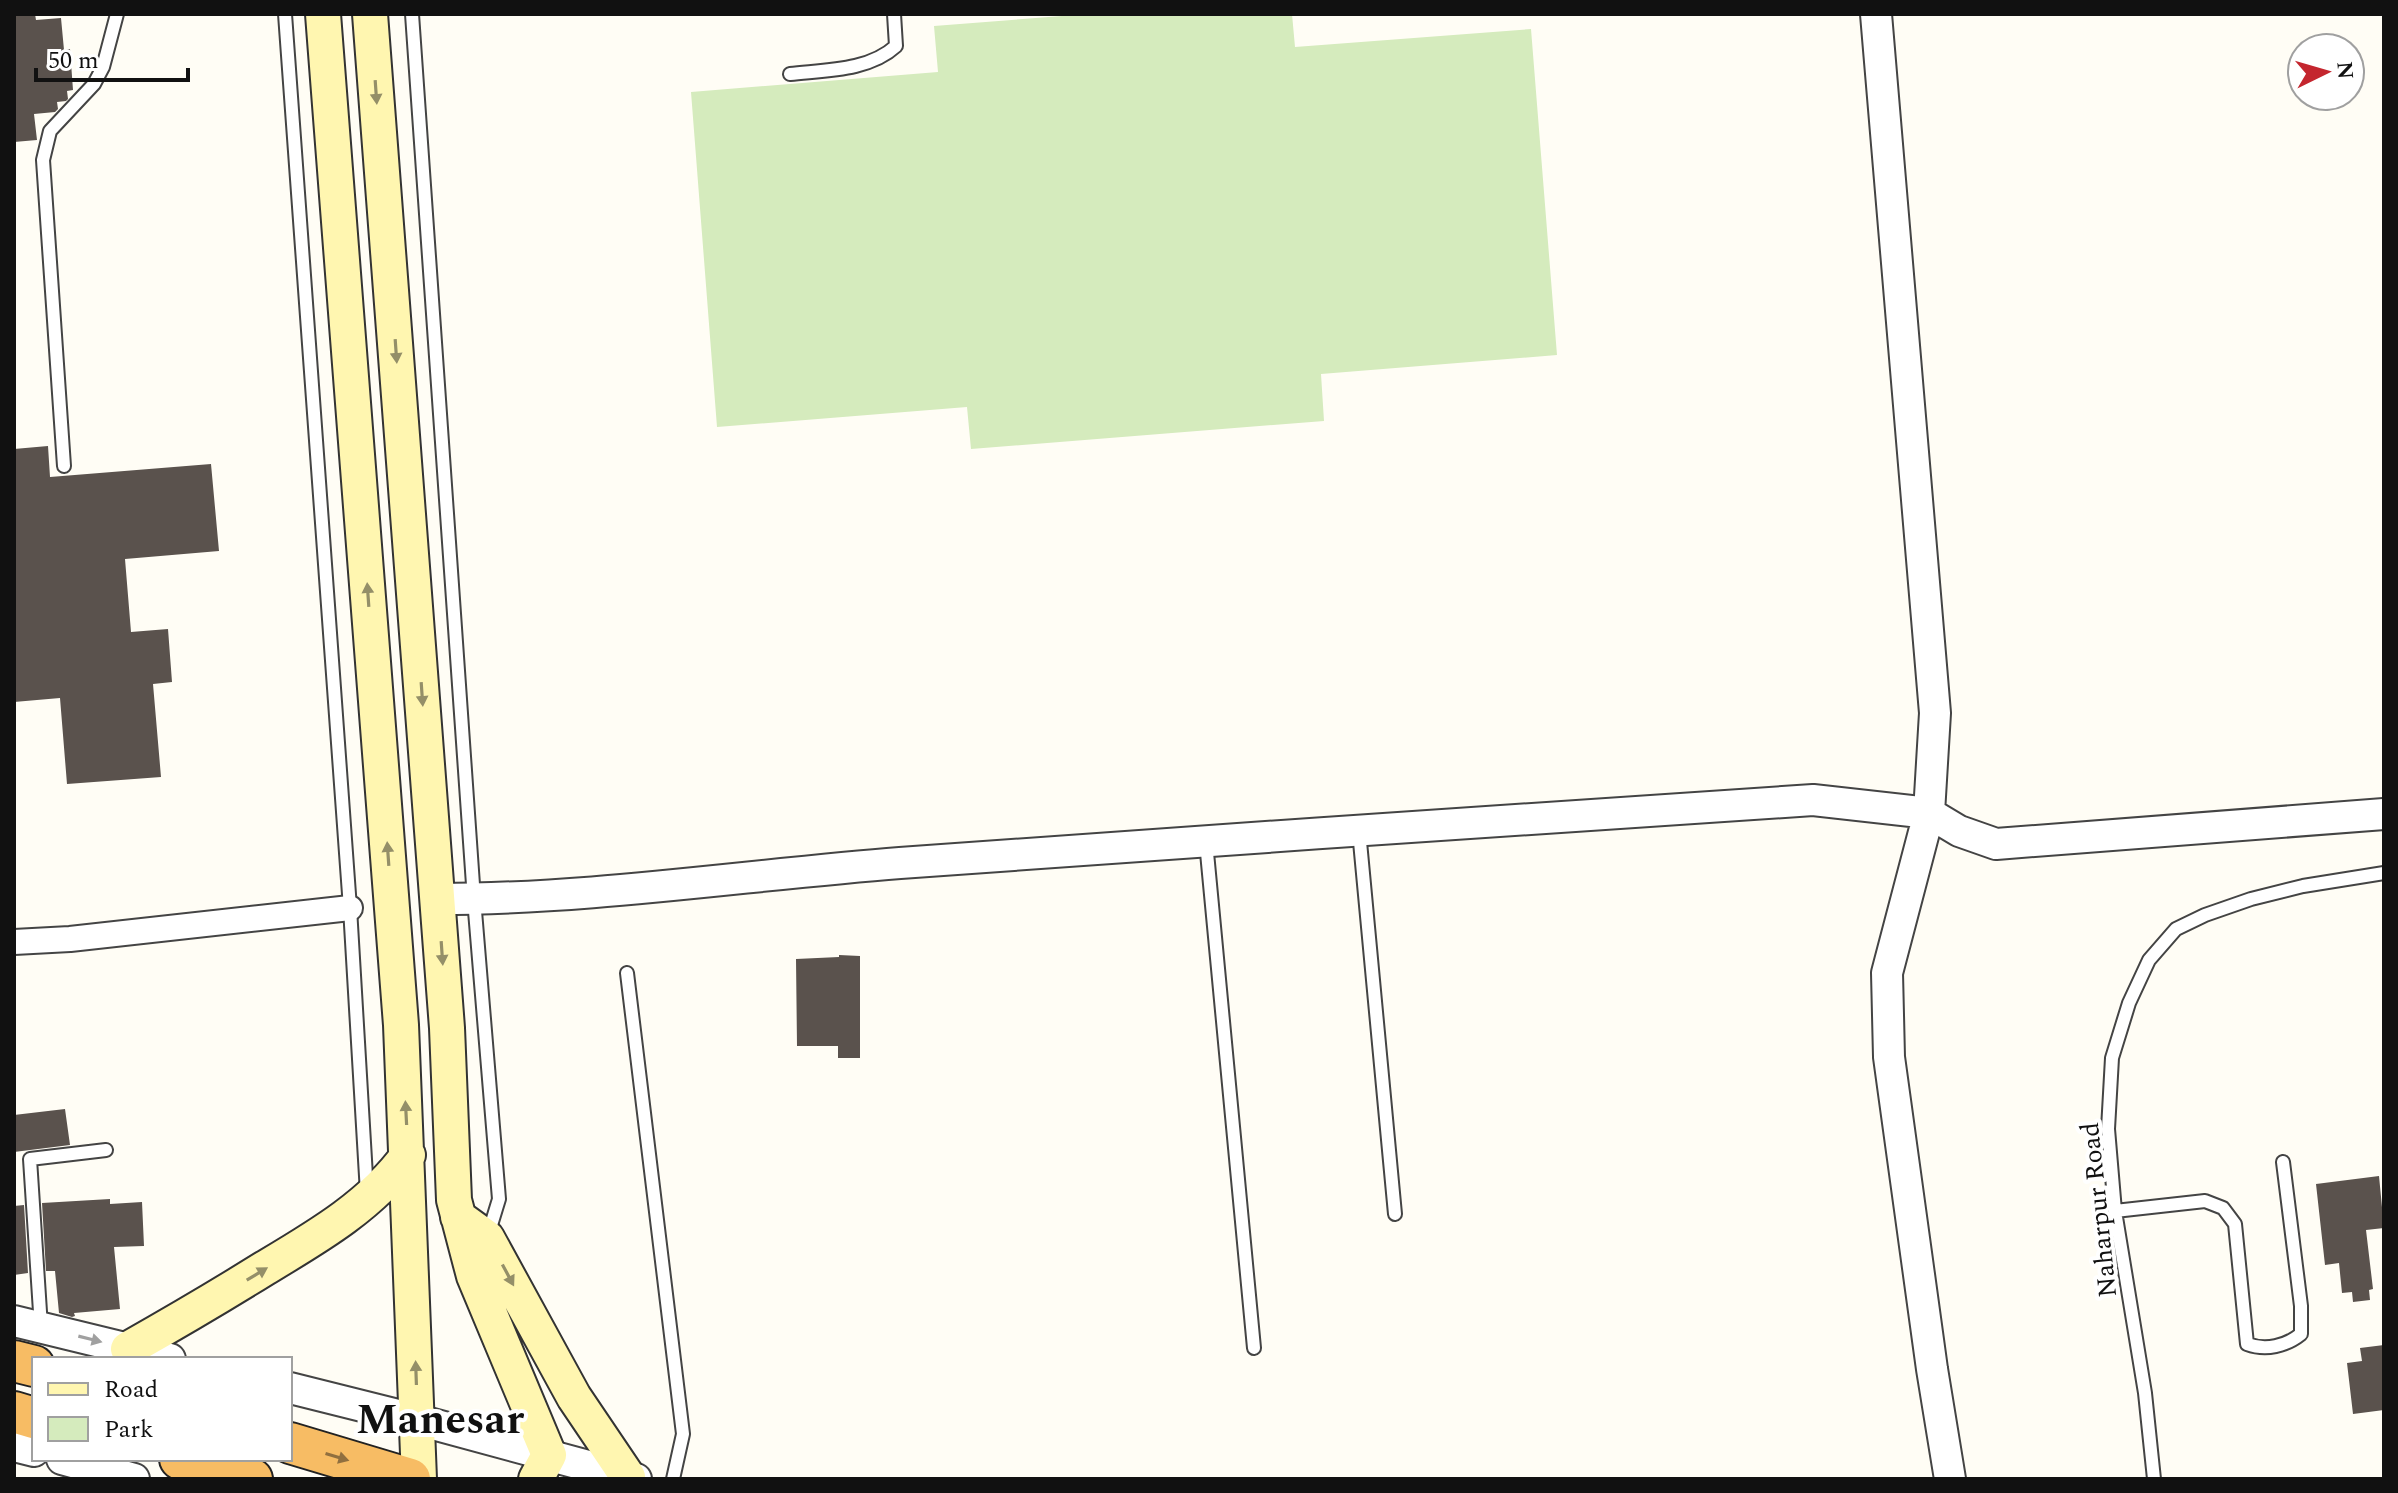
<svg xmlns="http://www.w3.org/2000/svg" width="2398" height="1493" viewBox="0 0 2398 1493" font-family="Spectral,serif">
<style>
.green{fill:#d5ebbd}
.building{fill:#5a524d}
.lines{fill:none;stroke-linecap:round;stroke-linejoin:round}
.service-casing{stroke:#444;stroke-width:16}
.minor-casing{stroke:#444;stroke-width:28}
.tertiary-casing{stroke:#444;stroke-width:34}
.secondary-casing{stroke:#333;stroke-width:38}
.trunk-casing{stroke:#222;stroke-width:44}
.service{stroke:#fff;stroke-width:12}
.minor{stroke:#fff;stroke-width:24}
.tertiary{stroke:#fff;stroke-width:30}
.secondary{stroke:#fff6b0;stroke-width:34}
.trunk{stroke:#f7bc64;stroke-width:40}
.oneway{fill:#948f68}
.oneway2{fill:#a0a0a0}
.oneway3{fill:#906f3f}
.labels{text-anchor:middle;stroke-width:8;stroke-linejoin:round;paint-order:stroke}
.street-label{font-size:26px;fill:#111;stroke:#fff}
.town-label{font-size:42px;font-weight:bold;fill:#111;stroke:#fff}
</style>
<rect width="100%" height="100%" fill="#fffdf5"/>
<path class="green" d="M1088,14h204l3,33 236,-18 26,326 -236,19 3,47 -353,28 -4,-42 -250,20 -26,-335 247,-20 -4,-46z"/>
<path class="building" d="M14,14h21l1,6 25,-2 3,32 6,-1 3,41 -6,1 1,8 -2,2 -9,1 1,7 -3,3 -21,2 3,26 -23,2z
M48,446l2,31 161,-13 8,87 -94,8 6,73 37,-3 4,53 -19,2 8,93 -94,7 -7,-86 -46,4v-253z
M839,955l21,1v102h-22v-12h-41l-1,-87 43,-2z
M65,1109l5,36 -56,7v-37z
M2379,1176l5,52 -18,2 7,59 -4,1 1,10 -17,2 -1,-10 -10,1 -3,-30 -14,2 -9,-81z
M110,1199v5l32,-2 2,44 -30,1 6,62 -46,4 1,3 -3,1 -13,-4 -4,-42h-9l-4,-68z
M24,1205l4,68 -14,2v-69z
M2384,1345v65l-31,4 -6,-51 15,-2 -2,-13z"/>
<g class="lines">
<defs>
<path id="service" d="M285,14l65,894 17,285
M412,14l62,885 25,300 -11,36
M790,74c35,-4 79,-3 106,-28l-2,-32
M64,466l-21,-306 7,-29 44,-47 9,-17 14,-53
M1359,831l36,383
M1206,842l48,506
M627,973l56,461 -10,45
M2115,1211l90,-10 18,7 12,16 12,120c19,7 39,2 54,-10v-28l-18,-144
M41,1327l-11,-168 76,-9
M2154,1479l-9,-86 -30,-182 -7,-82 4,-71 17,-55 20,-43 27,-31 29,-14 46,-16 52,-13 81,-13"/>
<path id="minor" d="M14,942l56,-3 280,-31"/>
<path id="tertiary" d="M1876,14l59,699 -6,100 -42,160 2,84 43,312 18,110
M438,899c155,0 308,-24 462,-36 304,-23 609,-42 913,-63l116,13 30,18 37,13 388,-30
M14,1321l156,38
M290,1388l128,32 218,59
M14,1446l20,5
M62,1459l72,20"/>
<path id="secondary" d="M323,14l78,1011 18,454
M370,14l77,1014 7,172 20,76 75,179 -13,24
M458,1217l29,21 87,159 54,80
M128,1349c46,-26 92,-53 137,-81 52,-31 107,-63 143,-113"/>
<path id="trunk" d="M14,1361l20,5
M14,1412l20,6
M290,1443l120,36
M180,1459l72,20"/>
</defs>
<use href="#service" class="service-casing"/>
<use href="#minor" class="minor-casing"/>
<use href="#tertiary" class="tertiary-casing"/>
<use href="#secondary" class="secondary-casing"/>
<use href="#trunk" class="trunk-casing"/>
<use href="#service" class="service"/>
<use href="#minor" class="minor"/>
<use href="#tertiary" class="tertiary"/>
<use href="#secondary" class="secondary"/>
<use href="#trunk" class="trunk"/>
</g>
<defs><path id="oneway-solid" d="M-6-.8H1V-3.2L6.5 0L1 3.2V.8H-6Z" transform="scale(2)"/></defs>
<g class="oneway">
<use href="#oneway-solid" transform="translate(376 92) rotate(86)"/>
<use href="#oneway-solid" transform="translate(396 351) rotate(86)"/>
<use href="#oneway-solid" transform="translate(368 595) rotate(-94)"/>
<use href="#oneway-solid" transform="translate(422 694) rotate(86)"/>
<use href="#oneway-solid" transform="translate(388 854) rotate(-94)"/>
<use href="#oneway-solid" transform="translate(442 953) rotate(86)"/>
<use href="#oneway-solid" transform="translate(406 1113) rotate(-93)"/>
<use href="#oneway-solid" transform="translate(257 1274) rotate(-31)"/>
<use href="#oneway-solid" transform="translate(508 1275) rotate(62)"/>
<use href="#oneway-solid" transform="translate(416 1373) rotate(-92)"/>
</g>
<use class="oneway2" href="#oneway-solid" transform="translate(90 1339) rotate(14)"/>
<use class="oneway3" href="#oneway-solid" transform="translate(337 1457) rotate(17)"/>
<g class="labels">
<g class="street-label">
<text transform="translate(2098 1210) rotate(-96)" y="9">Naharpur Road</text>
</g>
<g class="town-label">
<text x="440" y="1433">Manesar</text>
</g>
</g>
<rect width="2398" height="1493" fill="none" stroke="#111111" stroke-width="32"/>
<rect x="32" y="1357" width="260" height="104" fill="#ffffff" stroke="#a0a0a0" stroke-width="2"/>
<rect x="48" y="1383" width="40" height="12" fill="#fff6b0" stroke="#a0a0a0" stroke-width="2"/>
<text x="104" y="1397" font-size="24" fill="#111111">Road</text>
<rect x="48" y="1417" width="40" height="24" fill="#d5ebbd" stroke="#a0a0a0" stroke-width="2"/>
<text x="104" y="1437" font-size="24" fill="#111111">Park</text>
<g transform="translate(2326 72) rotate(85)"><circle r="38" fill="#ffffff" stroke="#a0a0a0" stroke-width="2"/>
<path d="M0-6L14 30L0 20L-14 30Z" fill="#c4262e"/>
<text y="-12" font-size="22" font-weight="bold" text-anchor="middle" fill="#111111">N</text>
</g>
<path d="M36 68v12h152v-12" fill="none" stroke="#111111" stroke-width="4"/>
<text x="48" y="68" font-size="24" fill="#111111" stroke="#ffffff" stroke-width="6" paint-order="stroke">50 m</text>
</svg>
